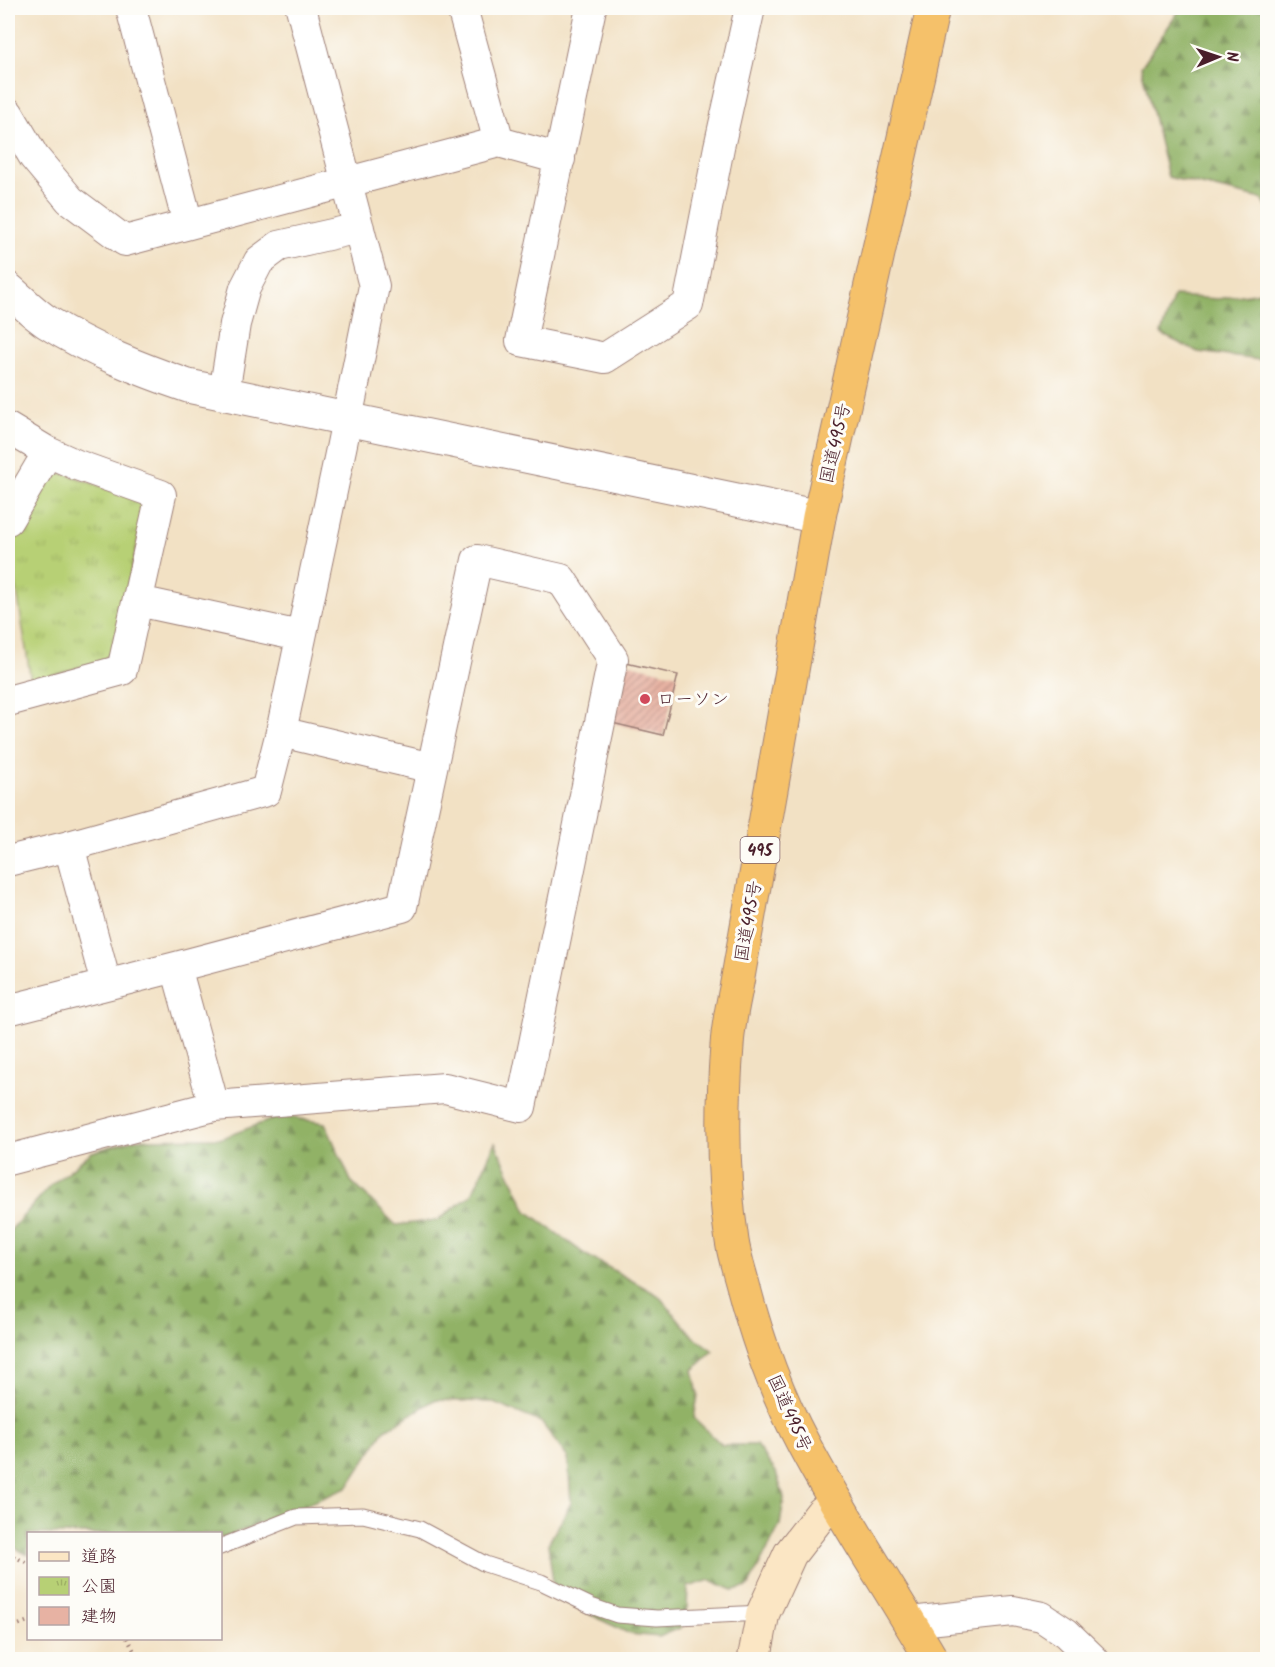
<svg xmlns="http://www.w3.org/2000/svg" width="1275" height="1667" viewBox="0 0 1275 1667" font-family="Kalam,'Klee One',sans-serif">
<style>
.forest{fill:url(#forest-firs);stroke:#6e6848;stroke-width:1.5}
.park{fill:url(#park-tufts);stroke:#807850;stroke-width:1.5}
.building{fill:url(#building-hatch)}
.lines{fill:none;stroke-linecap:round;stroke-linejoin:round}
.service-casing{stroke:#9e8078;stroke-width:17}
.minor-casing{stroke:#9e8078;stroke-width:32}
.tertiary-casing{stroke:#9e8078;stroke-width:35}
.secondary-casing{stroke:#9e8078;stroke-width:35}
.trunk-casing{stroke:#9e8078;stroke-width:35}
.path{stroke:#9e8078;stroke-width:4;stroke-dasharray:1.5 4.5;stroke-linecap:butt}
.service{stroke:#fff;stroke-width:15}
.minor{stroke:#fff;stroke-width:30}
.tertiary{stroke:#fff;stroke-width:33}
.secondary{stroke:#fbe6c4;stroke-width:33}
.trunk{stroke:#f5c16b;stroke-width:33}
.poi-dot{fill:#d1495b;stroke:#fdfcf7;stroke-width:2}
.labels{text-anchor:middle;stroke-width:6;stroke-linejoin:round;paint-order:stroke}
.shield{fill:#fdfcf7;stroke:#806168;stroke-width:1.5}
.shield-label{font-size:16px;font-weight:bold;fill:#4a1f2b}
.street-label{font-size:18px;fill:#4a1f2b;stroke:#fdfcf7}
.poi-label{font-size:18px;fill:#4a1f2b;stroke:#fdfcf7;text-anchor:start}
</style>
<defs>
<pattern id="forest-firs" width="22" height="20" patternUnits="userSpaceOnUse" patternTransform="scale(1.5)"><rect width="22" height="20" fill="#91b266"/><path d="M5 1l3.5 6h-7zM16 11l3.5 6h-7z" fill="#789054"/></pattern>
<pattern id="park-tufts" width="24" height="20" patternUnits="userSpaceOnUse" patternTransform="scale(1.5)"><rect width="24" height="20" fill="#b7d075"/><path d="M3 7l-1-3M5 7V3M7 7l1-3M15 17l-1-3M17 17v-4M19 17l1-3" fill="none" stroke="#9fb265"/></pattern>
<pattern id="building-hatch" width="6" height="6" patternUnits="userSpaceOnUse" patternTransform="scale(1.5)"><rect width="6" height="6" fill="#e7b2a3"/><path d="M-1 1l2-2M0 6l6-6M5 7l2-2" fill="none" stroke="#bd9085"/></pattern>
</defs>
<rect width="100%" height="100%" fill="#fdfcf7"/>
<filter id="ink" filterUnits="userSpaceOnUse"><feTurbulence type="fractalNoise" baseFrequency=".0167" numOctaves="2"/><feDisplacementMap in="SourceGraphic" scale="12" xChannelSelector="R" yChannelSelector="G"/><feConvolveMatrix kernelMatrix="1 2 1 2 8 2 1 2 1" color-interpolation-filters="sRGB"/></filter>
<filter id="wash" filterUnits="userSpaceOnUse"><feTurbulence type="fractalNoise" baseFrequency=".008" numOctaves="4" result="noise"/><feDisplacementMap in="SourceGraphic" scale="24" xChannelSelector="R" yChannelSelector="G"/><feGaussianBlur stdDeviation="1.35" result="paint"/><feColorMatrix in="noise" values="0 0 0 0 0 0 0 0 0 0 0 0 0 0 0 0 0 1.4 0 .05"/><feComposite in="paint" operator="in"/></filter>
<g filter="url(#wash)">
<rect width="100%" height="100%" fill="#f2e1c4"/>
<path class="forest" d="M1181,8h86v200l-5,-9 -94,-22 -27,-110z
M1267,291v70l-69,-9 -37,-18 13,-38 44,3z
M281,1116l44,7 26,58 45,44 42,-5 34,-26 23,-51 32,68 59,44 72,40 34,40 21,16 -20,19 5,25 -4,23 28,27h34l20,27 8,26 -4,27 -32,62 -15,3 -23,-10 -22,7 -1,20 -7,21 -21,9 -29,-3 -75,-37 -7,-53 23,-41 -3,-45 -27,-36 -50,-20 -57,-2 -50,31 -37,57 -126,51 -1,-5h-192v21l-20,-11v-311l42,-47 42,-34 44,-13 86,-1z"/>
<path class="park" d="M64,473l75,27 5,12 -30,139 -13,11 -70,19 -22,-141 41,-64z"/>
<g id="blocks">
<path class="building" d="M626,663l52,12 -15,60 -51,-12z"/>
</g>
</g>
<g filter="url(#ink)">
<use href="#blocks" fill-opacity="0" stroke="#9e8078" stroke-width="1.5"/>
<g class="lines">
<defs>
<path id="service" d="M220,1547l76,-30 67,-2 57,14 65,35 56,18 50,24 26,9 40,3 106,-5"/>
<path id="minor" d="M131,8l57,216
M462,8l37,134
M591,8l-70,333 84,17 83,-53 31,-158 31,-139
M8,113l26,44 36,43 55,41 374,-99 61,17
M224,393l11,-69 10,-36 14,-27 20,-15 80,-18
M8,428l40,24 29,13 84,30 -39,175 -114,31
M8,520l40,-68
M138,601l162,35
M281,732l151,36
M69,846l37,138
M8,861l61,-15 197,-55 15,-59 61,-288 32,-158 -73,-278
M176,967l38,139
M8,1010l168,-43 226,-60 75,-347 84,19 52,80 -92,448 -76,-19 -231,18 -206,54
M910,1622l103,-11 29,6 24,16 28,27"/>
<path id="tertiary" d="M8,289c13,11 25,24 39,33 44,28 92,47 141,64l631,131"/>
<path id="secondary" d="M754,1660l9,-47 27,-59 31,-40 15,-12"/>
<path id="trunk" d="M932,1660c-42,-72 -89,-141 -128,-215 -27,-50 -47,-106 -61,-160 -4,-15 -9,-30 -11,-44 -10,-64 -10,-130 -5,-195 1,-21 6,-42 10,-63l82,-466 114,-509"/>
</defs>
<use href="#service" class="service-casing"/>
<use href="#minor" class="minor-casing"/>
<use href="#tertiary" class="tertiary-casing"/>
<use href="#secondary" class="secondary-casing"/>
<use href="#trunk" class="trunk-casing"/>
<path class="path" d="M8,1554l20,9
M8,1629l20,-8
M127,1638l12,22"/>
<use href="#service" class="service"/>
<use href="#minor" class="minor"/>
<use href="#tertiary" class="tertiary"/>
<use href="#secondary" class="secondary"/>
<use href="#trunk" class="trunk"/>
</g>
</g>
<circle class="poi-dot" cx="645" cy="699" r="6"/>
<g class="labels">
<rect class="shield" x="740.5" y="837" width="39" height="26" rx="4.5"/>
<g class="shield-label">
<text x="760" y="856">495</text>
</g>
<g class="street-label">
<text transform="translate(835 443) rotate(-77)" y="6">国道495号</text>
<text transform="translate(748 921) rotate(-80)" y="6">国道495号</text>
<text transform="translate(790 1413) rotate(66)" y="6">国道495号</text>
</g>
<g class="poi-label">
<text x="657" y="705">ローソン</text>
</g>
</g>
<rect width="1275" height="1667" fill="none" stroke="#fdfcf7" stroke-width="30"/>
<rect x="27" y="1532" width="195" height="108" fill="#fdfcf7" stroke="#b5a4a5" stroke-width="1.5"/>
<rect x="39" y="1552" width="30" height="9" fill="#fbe6c4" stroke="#b5a4a5" stroke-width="1.5"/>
<text x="81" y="1562" font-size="18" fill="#4a1f2b">道路</text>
<rect x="39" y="1577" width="30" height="18" fill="url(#park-tufts)" stroke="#b5a4a5" stroke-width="1.5"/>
<text x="81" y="1592" font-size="18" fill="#4a1f2b">公園</text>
<rect x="39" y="1607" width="30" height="18" fill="#e7b2a3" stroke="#b5a4a5" stroke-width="1.5"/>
<text x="81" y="1622" font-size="18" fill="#4a1f2b">建物</text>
<g transform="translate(1218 57) rotate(88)" stroke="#fdfcf7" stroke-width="4.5" paint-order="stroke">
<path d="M0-4.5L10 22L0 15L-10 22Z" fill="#4a1f2b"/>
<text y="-9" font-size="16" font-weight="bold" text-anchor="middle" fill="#4a1f2b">N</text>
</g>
</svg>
